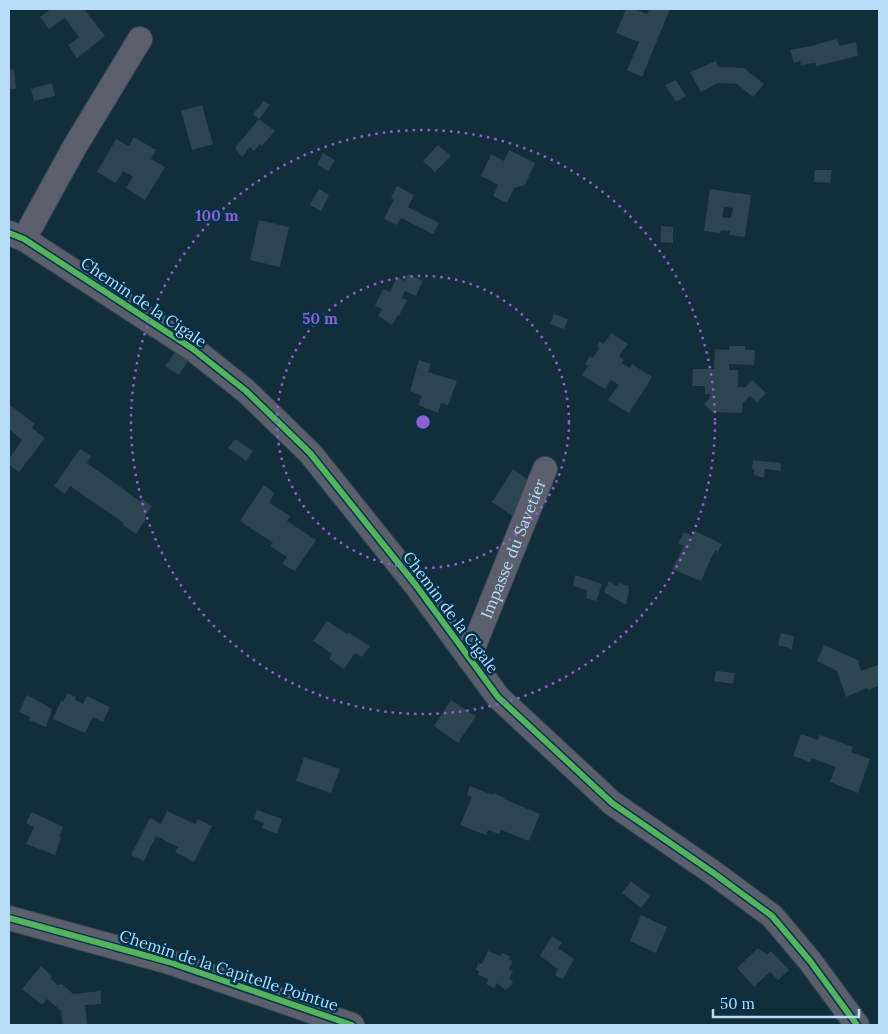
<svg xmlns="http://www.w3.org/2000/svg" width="888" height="1034" viewBox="0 0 888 1034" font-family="Lora,serif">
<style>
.building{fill:#2c454f;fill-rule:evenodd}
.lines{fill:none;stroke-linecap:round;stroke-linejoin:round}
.minor-casing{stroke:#304855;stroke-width:26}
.minor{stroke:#5b5f6c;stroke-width:24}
.cycleway-casing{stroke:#02324b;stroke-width:9}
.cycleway{stroke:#56b35d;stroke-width:6}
.ring{fill:none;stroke:#8d61d0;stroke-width:2.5;stroke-dasharray:2.5 5}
.labels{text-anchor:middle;stroke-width:5;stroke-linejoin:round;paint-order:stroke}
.street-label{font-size:16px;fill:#b6dcf6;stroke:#02324b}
.centre{fill:#8d61d0;stroke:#02324b;stroke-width:2.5}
.ring-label{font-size:15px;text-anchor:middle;font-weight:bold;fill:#8d61d0;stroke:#02324b;stroke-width:5;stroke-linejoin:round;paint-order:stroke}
</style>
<rect width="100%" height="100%" fill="#132d3a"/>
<path class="building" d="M51,9h33l21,27 -28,22 -9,-13 11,-8 -14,-19 -16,11 -9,-12z
M626,9h8l13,5 3,-5h20l-28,68 -15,-7 12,-28 -23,-9z
M836,39l4,7 16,-4 2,14 -42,10 -1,-3 -14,2 -1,-4 -6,2 -4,-13 21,-4z
M716,61l2,6 26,1 20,16 -11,13 -16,-13 -19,-1 -17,9 -11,-20z
M14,69l2,20h-7v-19z
M676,80l10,16 -10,6 -11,-17z
M52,83l3,13 -21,5 -3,-12z
M264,101l6,4 -11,14 -6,-5z
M202,105l11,39 -21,6 -11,-39z
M259,119l16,12 -13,15 -2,-2 -6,7 -4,-4 -8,10 -7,-9z
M134,137l22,13 -5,9 14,8 -20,33 -19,-12 7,-11 -10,-6 -7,12 -19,-11 19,-33 13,7z
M438,145l13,11 -16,16 -12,-11z
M509,150l26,13 -10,22 -11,3 -7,15 -14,-7 5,-11 -17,-9 10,-22 13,7z
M323,153l12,7 -7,11 -11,-6z
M815,170h17l-2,13 -16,-1z
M397,186l17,9 -6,12 31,16 -6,11 -32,-16 -4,7 -13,-6 10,-20 -3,-1z
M319,189l10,6 -8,16 -11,-6z
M710,189l41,6 -6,42 -16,-2 1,-4 -9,-1 -1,3 -16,-2zM724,207l9,1 -2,10 -9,-1z
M259,220l30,7 -9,40 -30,-7z
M661,226l12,1v16l-12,-1z
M408,274l15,7 -7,15 -11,-5 -3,7 5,2 -8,16 -1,-1 -6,10 -14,-9 4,-7 -7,-3 8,-17 7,3 7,-15 8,4z
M554,314l14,5 -4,10 -14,-5z
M611,333l17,11 -9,12 5,4 -2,3 7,5 3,-4 20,13 -23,36 -21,-13 11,-15 -8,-5 -6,9 -23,-14 6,-9 -3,-2 5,-8 3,2 6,-10 -2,-2 3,-5 4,3z
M729,346h16v4h10l-1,15 -25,-1v6h9v17h8l6,-7 14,13 -9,10 -7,-7 -8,8 1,2 -1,7 -30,-1 -8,-8 6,-6v-4h-5v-8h-13l1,-17h21l1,-20 14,1z
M176,351l13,8 -10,16 -14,-9z
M419,360l12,4 -3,8 29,9 -9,24 -7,-2 -3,10 -20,-8 4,-9 -12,-5z
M9,404l26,20 -3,4 13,10 -26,34 -10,-7v-6l13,-19 -13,-11z
M235,439l18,12 -7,10 -18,-13z
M80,449l11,7 -4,7 53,38 2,-2 10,7 -7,10 2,1 -11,17 -13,-9 1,-2 -54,-37 -5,8 -11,-8z
M753,460l28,3v8l-16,-2 -1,9 -10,-3v-6h-2z
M513,469l21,15 -17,35 -25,-17z
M264,485l10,8 -5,10 21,13 -3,5 29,19 -21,31 -13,-7 5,-7 -17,-11 3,-3 -33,-22z
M695,531l27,13 -4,8 -3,-2 -14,31 -29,-12 12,-23 -6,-3 6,-11 9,4z
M575,575l27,9 -6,17 -10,-3 1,-8 -14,-4z
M609,581l8,5 2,-3 9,3 1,4 -3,15 -22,-13z
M327,621l20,13 2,-1 21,13 -8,11 -7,-4 -11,16 -15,-10 3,-5 -19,-13z
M781,633l13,3 -2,13 -14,-4z
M824,645l34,15 3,11 17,-6 1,21 -11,4 -1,-2 -21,9 -9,-26 -20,-10z
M716,671l19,2 -2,11 -19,-3z
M67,693l9,4 -1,3 8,4 4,-8 23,11 -7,15 -10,-5 -8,16 -32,-14 8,-18 2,1z
M27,695l25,14 -6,18 -17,-7 1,-3 -11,-5z
M451,700l25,16 -18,27 -24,-17z
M801,734l17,6 2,-5 33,12 -2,5 19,7 -12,34 -28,-11 6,-15 -25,-9 -1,4 -17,-6z
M304,757l36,12 -9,24 -35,-12z
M470,786l23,9v-2l12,5 -1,1 36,15 -11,27 -28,-11 -2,4 -11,-4 -2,5 -26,-10 12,-28 -5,-2z
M257,810l25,9 -5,15 -15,-6 2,-5 -10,-4z
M167,811l28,13 3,-5 14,7 -18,36 -19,-10 3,-5 -22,-11 -12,25 -13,-6 19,-37 11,6z
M32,812l31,15 -4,10h2l-6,18 -29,-11 8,-17 -8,-4z
M631,881l19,15 -9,12 -19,-15z
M641,915l26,12 -11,26 -26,-12z
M552,936l10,7 -4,5 16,11 -11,20 -8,-4 3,-6 -18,-13z
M758,948l9,7 4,-4 18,19 -11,10 -8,-8 -16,15 -17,-19z
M488,951l13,5 1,-3 8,3 -1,4 3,1 -3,8 4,2 -4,8 4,2 -2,5 -6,4 -8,-7 -3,5 -8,-4 2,-5 -10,-4 1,-4 -3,-1 2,-7 4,1z
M41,966l11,10 -2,2 7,7 5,-1 11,10 28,-3v13l-16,1 2,20h-24l-2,-14 -14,-12 -5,6 -20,-16z"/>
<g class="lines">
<defs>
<g id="minor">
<path d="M9,233l15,6 169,110 53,42 64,62 105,131 83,113 114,106 103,71 57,42 38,45 47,64"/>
<path d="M24,239l50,-91 66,-109"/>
<path id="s1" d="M469,658l76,-189"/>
<path d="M9,918l160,44 183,63"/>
</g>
</defs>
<use href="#minor" class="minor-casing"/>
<use href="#minor" class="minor"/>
<defs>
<path id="cycleway" d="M9,233l15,6 169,110 53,42 64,62 105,131 83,113 114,106 103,71 57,42 38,45 47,64
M9,918l160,44 183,63"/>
</defs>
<use href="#cycleway" class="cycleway-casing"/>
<use href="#cycleway" class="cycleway"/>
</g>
<g class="ring">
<circle cx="423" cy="422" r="146"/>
<circle cx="423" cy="422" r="292"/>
</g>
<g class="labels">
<g class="street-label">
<text transform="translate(144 302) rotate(34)" y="6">Chemin de la Cigale</text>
<text dy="6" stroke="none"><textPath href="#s1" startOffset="118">Impasse du Savetier</textPath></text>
<text transform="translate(451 612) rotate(53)" y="6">Chemin de la Cigale</text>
<text transform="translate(229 970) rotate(18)" y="6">Chemin de la Capitelle Pointue</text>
</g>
</g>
<circle cx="423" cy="422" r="8" class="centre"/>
<g class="ring-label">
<text x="217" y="221">100 m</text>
<text x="320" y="324">50 m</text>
</g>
<rect width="888" height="1034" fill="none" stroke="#b6dcf6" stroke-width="20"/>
<path d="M713 1009v8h146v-8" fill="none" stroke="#b6dcf6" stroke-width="2.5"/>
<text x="720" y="1009" font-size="15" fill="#b6dcf6" stroke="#02324b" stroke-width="4" paint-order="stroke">50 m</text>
</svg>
